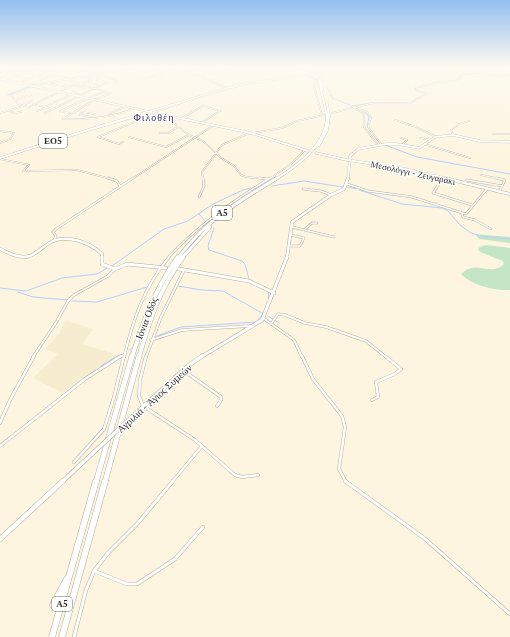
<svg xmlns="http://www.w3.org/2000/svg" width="510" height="637" viewBox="0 0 510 637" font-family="'PT Serif',serif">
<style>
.built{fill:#f6eccf}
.green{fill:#c4e6c6}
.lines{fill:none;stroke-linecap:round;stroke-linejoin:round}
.stream{stroke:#b6cefd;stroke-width:1}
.canal{stroke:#b6cefd;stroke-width:1.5}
.street-far4-casing{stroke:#b6ae9b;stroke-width:1.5}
.street-far3-casing{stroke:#b6ae9b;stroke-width:2.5}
.street-far2-casing{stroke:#b6ae9b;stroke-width:3}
.street-far1-casing{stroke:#b6ae9b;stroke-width:3.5}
.street-casing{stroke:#b6ae9b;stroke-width:4}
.secondary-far5-casing{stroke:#b6ae9b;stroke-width:2}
.secondary-far4-casing{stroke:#b6ae9b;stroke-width:2.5}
.secondary-far3-casing{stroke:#b6ae9b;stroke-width:3.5}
.secondary-far2-casing{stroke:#b6ae9b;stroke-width:4}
.secondary-far1-casing{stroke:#b6ae9b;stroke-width:4.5}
.secondary-casing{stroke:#b6ae9b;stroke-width:5.5}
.primary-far1-casing{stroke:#b6ae9b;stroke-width:2}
.primary-casing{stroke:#b6ae9b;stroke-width:2.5}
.highway-far5-casing{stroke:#b6ae9b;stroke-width:2.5}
.highway-far4-casing{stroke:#b6ae9b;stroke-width:3}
.highway-far3-casing{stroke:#b6ae9b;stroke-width:4}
.highway-far2-casing{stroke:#b6ae9b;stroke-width:5}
.highway-far1-casing{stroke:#b6ae9b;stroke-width:6}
.highway-casing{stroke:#b6ae9b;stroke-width:7}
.street-far4{stroke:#fff;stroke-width:1}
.street-far3{stroke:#fff;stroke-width:1.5}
.street-far2{stroke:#fff;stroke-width:2}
.street-far1{stroke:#fff;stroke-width:2.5}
.street{stroke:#fff;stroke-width:3}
.secondary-far5{stroke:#fff;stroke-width:1.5}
.secondary-far4{stroke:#fff;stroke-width:2}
.secondary-far3{stroke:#fff;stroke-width:2.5}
.secondary-far2{stroke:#fff;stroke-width:3}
.secondary-far1{stroke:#fff;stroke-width:3.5}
.secondary{stroke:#fff;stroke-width:4.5}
.primary-far1{stroke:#fff;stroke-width:1.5}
.primary{stroke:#fff;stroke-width:2}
.highway-far5{stroke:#fff;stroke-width:2}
.highway-far4{stroke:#fff;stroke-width:2.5}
.highway-far3{stroke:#fff;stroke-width:3}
.highway-far2{stroke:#fff;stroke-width:4}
.highway-far1{stroke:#fff;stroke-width:5}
.highway{stroke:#fff;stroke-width:6}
.secondary-bridge-casing{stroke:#b6ae9b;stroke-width:4.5;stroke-linecap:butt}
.highway-bridge-casing{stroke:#b6ae9b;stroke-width:2.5;stroke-linecap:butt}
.secondary-bridge{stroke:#fff;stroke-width:3.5}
.highway-bridge{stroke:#fff;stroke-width:2}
.labels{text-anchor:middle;stroke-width:3;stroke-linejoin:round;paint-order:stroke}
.shield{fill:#fff;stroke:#6f6d67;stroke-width:1}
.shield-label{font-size:9px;font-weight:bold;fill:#312e26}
.far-street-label{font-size:9px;fill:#312e26;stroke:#fff}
.far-quarter-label{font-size:10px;letter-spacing:1px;fill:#302f69;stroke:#fff}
.street-label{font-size:10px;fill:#312e26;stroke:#fff}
</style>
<rect width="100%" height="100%" fill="#fdf5e0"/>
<path class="built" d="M67,321l26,8 -11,15 35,11 -54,38 -28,-14 -1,-2 24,-23 -13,-5 15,-16 4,-11z"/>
<path class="green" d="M475,234l35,3v6l-31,-4z
M486,245l24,3v42c-14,1 -40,-5 -49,-16 17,-16 28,4 43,-10l-1,-3 -23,-9 -2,-3 2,-2z"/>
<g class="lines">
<path class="stream" d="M298,67l6,3
M501,74l6,1
M310,75l7,5
M454,81l8,-7h24
M428,84l17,-3
M326,87l4,5
M416,88l-1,1 3,2
M331,94l1,4 18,7
M418,98l4,-2
M413,101l4,-3
M351,106l21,-3
M364,111l5,6 -2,9 4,6
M376,139l4,4
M385,145l32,12 93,17
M272,186l32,-5 39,6
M347,187l9,2
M359,190l43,14 40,4 6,3 13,15 10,7 13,4 26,2
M199,214l6,7
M214,228l-6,18 1,4 33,11 3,3 4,15
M112,266l52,-37 24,-8 25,-17 30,-14 8,-2
M178,286l24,4 21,1 39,22
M0,288l26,3 36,-13 35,-4 12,-7
M18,292l15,5 35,3
M72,301l25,1 50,-15
M268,316l11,7
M157,336l24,-9 75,-5c7,-7 15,-19 12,-30
M129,350l2,-1
M101,366l18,-11
M88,376l7,-6
M44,410l36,-29"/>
<path class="canal" d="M33,85l107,-19
M8,95l23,-9"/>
<defs>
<path id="street-far4" d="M80,66h7
M174,66l4,2 -1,2 23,6 26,12
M295,66l14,5 3,3
M0,68l99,4
M116,68l4,-2
M134,68l10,3
M52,69l7,-3
M66,69l7,-3
M0,71l28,8
M0,72l16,-6
M45,72l24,6
M147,72l14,-6
M183,72l10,-4 5,1
M24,73l21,4
M77,73l11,-7
M307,75l9,6 -2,5 8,29
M200,76l43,-10
M0,78l22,-9
M65,79l44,14
M5,80l34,-14
M143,80l33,-13
M87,82l13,3
M19,83l27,-11
M47,83l21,4
M77,83l-48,24 -11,-3 -7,-9 29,-11 102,-18
M80,84l24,-9 13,6 -3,2
M28,85l34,-14
M75,85l9,3
M229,88l7,-1 -1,-2
M74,92l5,2
M111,93l-17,7 -31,19c24,1 47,-1 70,-10
M15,100l16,-5
M23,105l9,-4
M36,105l17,4
M45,107l25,-12
M355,107l12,5 4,6 -3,9 13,17
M356,109l8,5v13l14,18
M9,110l5,3 7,-1
M37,111l8,-3
M77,111l17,3
M154,112l27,-9
M0,113l23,-7
M45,113l62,-31 -23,-5
M69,113l-9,-2 45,-20
M83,113l-3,2 12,2
M332,113l41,-10h37l17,-9 -9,-3 -2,-3 23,-6 18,-1 6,-7 47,1
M109,114l15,-7
M172,117v3l5,6 12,9 14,6 17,16 14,9 7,9 5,2 22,2
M182,118l21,-12 17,5 -19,12
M395,120l21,7 20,10
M94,129l54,-16
M0,131l14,2 -4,6 -10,4
M160,133h8l10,-6
M493,134h17
M453,135l-2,-5 8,-6 10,-3
M129,137l37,10 23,-12
M401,138l6,2 -5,5
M420,138l10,2
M123,142l-4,2 -21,-7 56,-23
M424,144l46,14
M0,159l29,6 -6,6 54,-1 34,9
M481,175l20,4
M132,179l82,-54
M203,179l-1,-7 20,-27 25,-11 35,-6 15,-7 27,-6
M269,179l22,-15 14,-14"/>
<path id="street-far3" d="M108,178l9,3 3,5
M259,178l9,1
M496,178l9,2 -6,12
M442,179l-9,14 39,12
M464,183l3,-3 35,6
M347,184l21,7 44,6 54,17 21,-25
M303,189l18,2 10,4
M199,197l5,-11 -1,-8
M462,214l1,3 12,3 16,9
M292,227l42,10
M304,230l8,-7h5
M54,240l2,-4 -3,-4 3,-3 77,-51
M289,246h11l4,-8 -14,-3
M168,258c30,-33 65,-57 102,-80"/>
<path id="street-far2" d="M263,318l31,22 8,17
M271,324l7,-10 7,1 20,8 21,4 40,14 20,16
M151,340l31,-10 68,-4
M33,357l24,-36 11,-20 6,-6 34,-19 7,-7
M120,357l5,-3
M124,357c9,-37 20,-70 45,-100
M146,357l15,-40 23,-47"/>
<path id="street-far1" d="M146,356l-6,24 -1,16 4,10 52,34 40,35 7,2 16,-2
M302,356l11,23 29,37 3,11 -6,42 7,13
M184,371l37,26v3l-4,6
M372,400l6,-3 -2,-15 19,-8 6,-5 -16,-13
M0,423l10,-23 24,-44
M0,446l85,-67 36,-23
M74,462l30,-33 10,-32 10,-41
M172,482l30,-36"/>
<path id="street" d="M345,481l79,57 86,76
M94,571l33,13h10l38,-25 28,-32
M74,637l12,-47 8,-19 14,-18 29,-29 36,-43"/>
<path id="secondary-far5" d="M0,79l169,37"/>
<path id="secondary-far4" d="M164,115l87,18 57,18
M316,153l31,7 54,8 47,11
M348,179l2,-23 8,-7 28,-5h11l22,4 16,-11 18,-2 27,6 30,1"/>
<path id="secondary-far3" d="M444,178l66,16
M0,249c9,4 19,10 30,7 7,-3 14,-10 21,-14 16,-8 38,0 51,12v4
M287,258l5,-36 39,-27 13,-6 4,-11"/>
<path id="secondary-far2" d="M102,257v7l13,5 12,-5 39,4
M179,269l70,12 25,12
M201,357l61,-37 25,-63"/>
<path id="secondary-far1" d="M133,416l55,-50 14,-10
M62,482l32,-30"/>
<path id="secondary" d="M0,539l63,-58"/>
<path id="primary-far1" d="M134,116l104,-31 80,-12 18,-7"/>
<path id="primary" d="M105,125l32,-10
M0,158l107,-34"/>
<path id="highway-far5" d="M324,69l1,-3
M318,77l9,39
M321,77l1,12
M327,103l2,13"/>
<path id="highway-far4" d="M319,145l8,-15 2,-15
M276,179c21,-13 52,-35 51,-64"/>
<path id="highway-far3" d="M178,258c29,-39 59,-55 99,-80
M182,258l28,-31"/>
<path id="highway-far2" d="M132,357c11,-35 24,-70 46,-100
M139,357c11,-38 20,-67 44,-100"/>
<path id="highway-far1" d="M96,482l36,-126
M105,482l34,-126"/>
<path id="highway" d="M53,605l14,-26
M52,637l44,-156
M62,637l43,-156"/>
</defs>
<use href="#street-far4" class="street-far4-casing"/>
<use href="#street-far3" class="street-far3-casing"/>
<use href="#street-far2" class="street-far2-casing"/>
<use href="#street-far1" class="street-far1-casing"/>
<use href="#street" class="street-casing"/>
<use href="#secondary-far5" class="secondary-far5-casing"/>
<use href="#secondary-far4" class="secondary-far4-casing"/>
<use href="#secondary-far3" class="secondary-far3-casing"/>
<use href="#secondary-far2" class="secondary-far2-casing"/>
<use href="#secondary-far1" class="secondary-far1-casing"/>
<use href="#secondary" class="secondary-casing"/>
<use href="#primary-far1" class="primary-far1-casing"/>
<use href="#primary" class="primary-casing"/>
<use href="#highway-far5" class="highway-far5-casing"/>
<use href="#highway-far4" class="highway-far4-casing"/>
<use href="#highway-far3" class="highway-far3-casing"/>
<use href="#highway-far2" class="highway-far2-casing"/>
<use href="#highway-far1" class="highway-far1-casing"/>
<use href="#highway" class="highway-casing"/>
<use href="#street-far4" class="street-far4"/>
<use href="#street-far3" class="street-far3"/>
<use href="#street-far2" class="street-far2"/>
<use href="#street-far1" class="street-far1"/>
<use href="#street" class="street"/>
<use href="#secondary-far5" class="secondary-far5"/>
<use href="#secondary-far4" class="secondary-far4"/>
<use href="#secondary-far3" class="secondary-far3"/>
<use href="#secondary-far2" class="secondary-far2"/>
<use href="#secondary-far1" class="secondary-far1"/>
<use href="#secondary" class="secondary"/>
<use href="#primary-far1" class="primary-far1"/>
<use href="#primary" class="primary"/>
<use href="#highway-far5" class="highway-far5"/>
<use href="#highway-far4" class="highway-far4"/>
<use href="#highway-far3" class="highway-far3"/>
<use href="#highway-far2" class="highway-far2"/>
<use href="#highway-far1" class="highway-far1"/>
<use href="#highway" class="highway"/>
<defs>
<path id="secondary-bridge" d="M94,452l39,-36"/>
<path id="highway-bridge" d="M318,77l3,-9"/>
</defs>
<use href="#secondary-bridge" class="secondary-bridge-casing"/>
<use href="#highway-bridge" class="highway-bridge-casing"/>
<use href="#secondary-bridge" class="secondary-bridge"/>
<use href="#highway-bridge" class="highway-bridge"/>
</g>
<linearGradient id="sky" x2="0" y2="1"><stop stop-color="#94bef0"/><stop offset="0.43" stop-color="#fefaf1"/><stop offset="1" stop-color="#fefaf1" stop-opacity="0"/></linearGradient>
<rect width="510" height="155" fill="url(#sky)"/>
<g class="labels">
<g class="shield">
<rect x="39" y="134" width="28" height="14" rx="3"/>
<rect x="212" y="206" width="20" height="14" rx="3"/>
<rect x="52" y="597" width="20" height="14" rx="3"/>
</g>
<g class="shield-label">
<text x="53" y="144">ΕΟ5</text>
<text x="222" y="216">Α5</text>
<text x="62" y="607">Α5</text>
</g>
<g class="far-street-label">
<text transform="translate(413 173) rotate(12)" y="3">Μεσολόγγι - Ζευγαράκι</text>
</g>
<g class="far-quarter-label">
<text x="154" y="121">Φιλοθέη</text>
</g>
<g class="street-label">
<text transform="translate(146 318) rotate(-69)" y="4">Ιόνια Οδός</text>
<text transform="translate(154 398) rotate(-42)" y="4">Αγριλιά - Άγιος Συμεών</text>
</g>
</g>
</svg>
